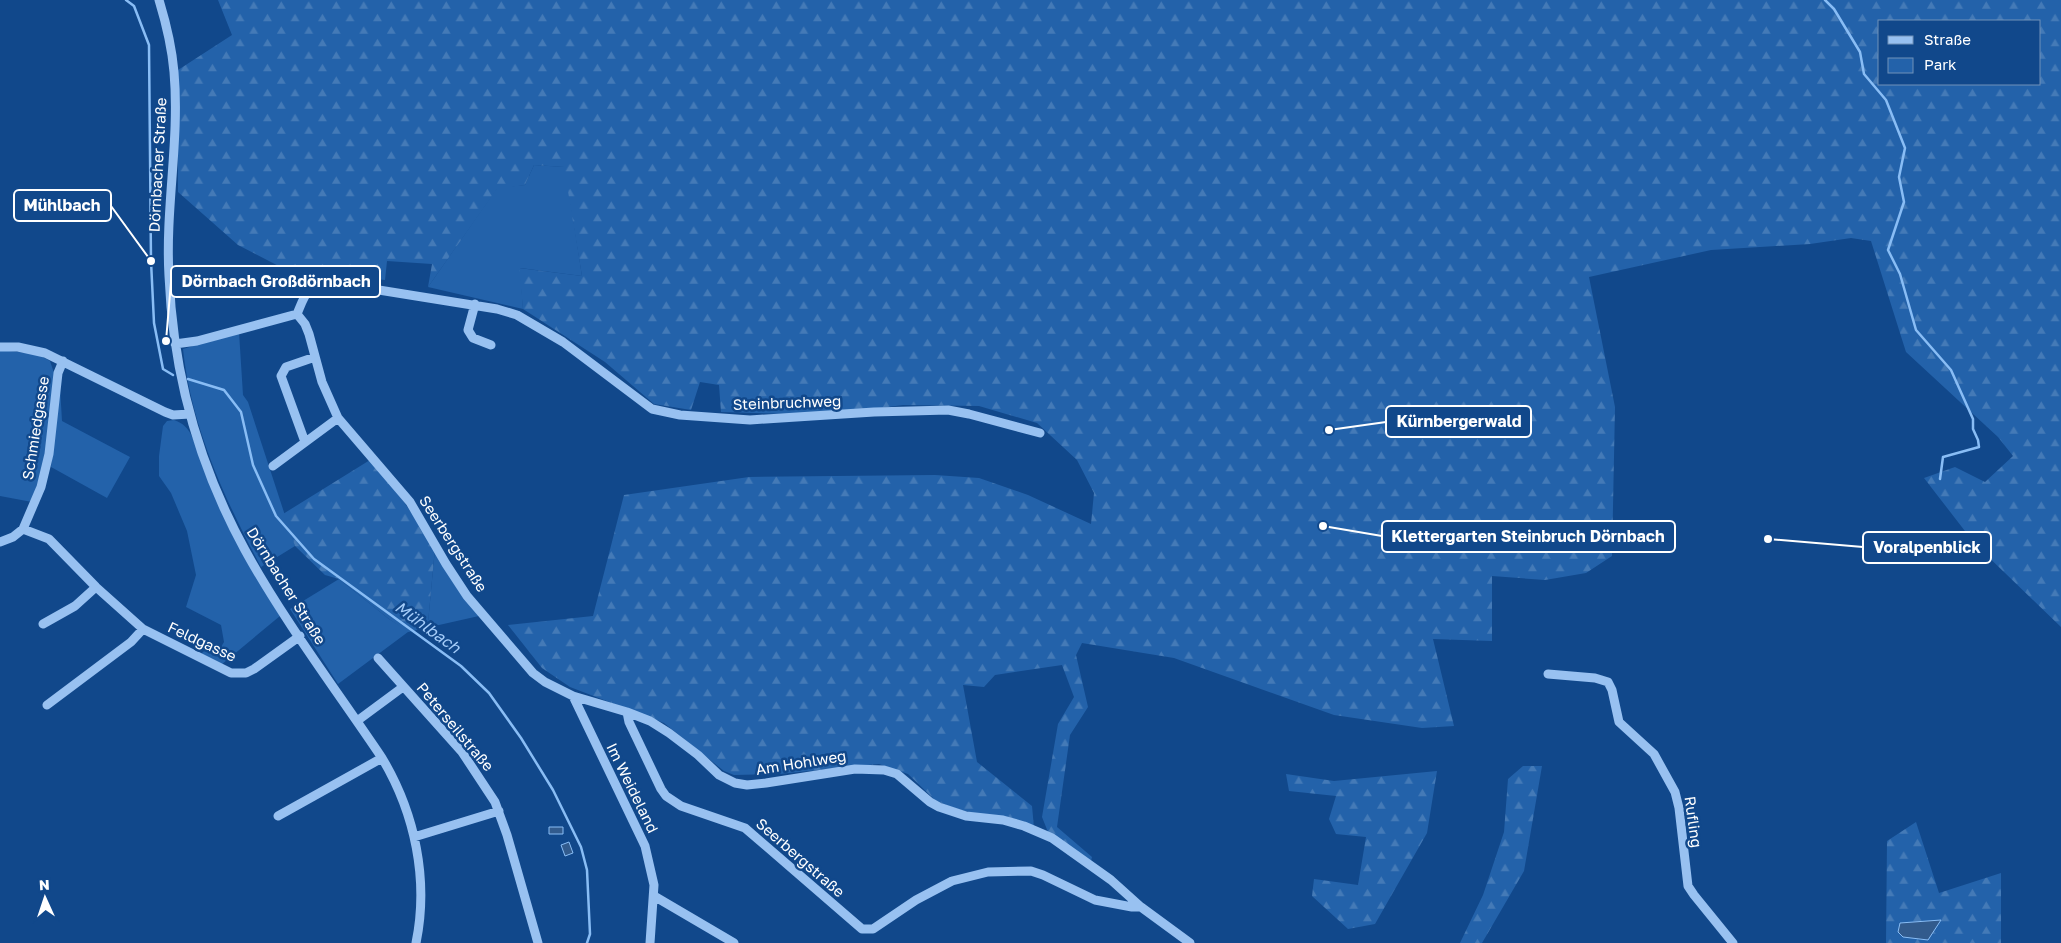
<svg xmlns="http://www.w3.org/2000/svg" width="2061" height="943" viewBox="0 0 2061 943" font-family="'Golos Text',sans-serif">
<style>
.green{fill:#2362aa}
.forest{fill:url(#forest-firs);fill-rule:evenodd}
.water{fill:#325b8d;stroke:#89bdf5}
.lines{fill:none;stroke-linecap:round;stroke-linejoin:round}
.stream{stroke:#89bdf5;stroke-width:2.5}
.minor{stroke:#98c1f1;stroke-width:9}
.labels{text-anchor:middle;stroke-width:5;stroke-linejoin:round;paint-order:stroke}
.street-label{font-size:15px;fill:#fff;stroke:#11488b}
.water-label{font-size:16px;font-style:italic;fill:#a4ccf9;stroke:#11488b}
.leader{fill:none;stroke:#fff;stroke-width:2}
.callout-dot{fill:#fff;stroke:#11488b;stroke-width:2}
.callout{fill:#11488b;stroke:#fff;stroke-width:2}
.callout-label{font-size:16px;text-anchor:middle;font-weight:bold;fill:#fff}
</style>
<defs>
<pattern id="forest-firs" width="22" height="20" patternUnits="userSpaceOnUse" patternTransform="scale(1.25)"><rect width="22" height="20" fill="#2362aa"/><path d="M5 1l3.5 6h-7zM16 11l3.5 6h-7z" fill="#447ab7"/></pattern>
</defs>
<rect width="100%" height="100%" fill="#11488b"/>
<path class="green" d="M534,165l31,2 17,109 -62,-8 3,41 -95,-22 69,-99 28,-3z
M239,332l4,63 5,7 47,144 -34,21c-36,-67 -70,-141 -78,-218z
M0,350l37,4 13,7 4,12 -9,86 -13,43 -32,-6z
M60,387l2,34 68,36 -23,41 -56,-31z
M174,420c18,6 20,22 26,39 20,56 49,106 80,157l-59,49 -21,-10 10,-10 11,2 3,-5 -3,-17 -35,-18 10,-32 -9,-44 -16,-38 -12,-17v-20l4,-30 4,-5z
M435,548l44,68 -71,16 -70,52 -48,-75 49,-30 50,40 19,12 20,-8z"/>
<path class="forest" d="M218,0h1843v627l-86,-83 -51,-66 31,-11 30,15 28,-26 -15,-19 -92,-85 -35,-111 -20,-3 -41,6 -99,6 -122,27 26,130 -3,149 -26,17 -41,7 -53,-4v65l-59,-2 21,87 -32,2 -88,-13 -160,-57 -92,-15 -6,12 12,52 -18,28 -13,92 35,30 -1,4 -43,-29 -6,-15 16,-93 16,-27 -12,-32 -67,10 -11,12 -21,-2 14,77 55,44 2,22 -81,-20 -18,-8 -27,-26 -29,-10 -100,10 -45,1 -10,-4 -60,-48 -94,-36 -28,-19 -34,-43 85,-9 31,-121 125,-18 186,-2 44,3 49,17 63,29 3,-31 -17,-33 -40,-37 -58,-17 -76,-1 -76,10 -106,-3 -2,-27 -19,-3 -9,28 -37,-6 -49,-42 -82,-53 -4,-41 63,8 -18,-109 -30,-2 -9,20 -28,4 -69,98 4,-23 -45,-3 -2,19 -60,-7 -27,3 -60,-31 -60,-53v-122l54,-35zM1880,21h160v63h-160z
M370,460l34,42 31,46 -7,75 -20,9 -19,-13 -50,-40 -14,-4 -30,-29 -12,-32z
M1523,766h19l-18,105 -42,72h-22l23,-48 21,-63 4,-53z
M1437,771l-10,62 -52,91 -27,5 -36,-33 2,-17 44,6 8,-48 -30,-3 -7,-15 7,-23 -47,-5 -3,-17 48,7z
M1916,822l23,71 62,-20v70h-115l1,-102z"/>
<path class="water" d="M549,827h14v7h-14z
M569,842l4,11 -8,3 -4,-11z
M1941,920l-13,20 -25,-3 -5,-5 2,-9z"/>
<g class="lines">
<path class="stream" d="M126,0l8,6 15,39 2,216 3,62 9,46 10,6
M1825,0l9,9 26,43 4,22 22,26 19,48 -6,29 5,25 -16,48 12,24 16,56 35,40 22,49v10l5,11 1,7 -36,10 -3,22
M188,379l36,11 17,22 12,53 23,51 38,43 147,107 28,27 32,45 32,52 28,57 6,23 3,64 -3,9"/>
<path class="minor" d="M159,0c7,23 13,48 15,72 6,68 -9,136 -5,204 4,96 30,190 76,274 39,71 92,141 137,208 33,55 47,122 34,185
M475,304l-7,26 5,8 18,7
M297,314c8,-19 10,-30 32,-32l168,27 20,6 46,27 89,67 28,6 70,5 124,-8 74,-2 21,4 71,19
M175,344l22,-3 100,-27 8,10 4,10 13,48 16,36 72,84 36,62 21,32 66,77 12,9 28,14 54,16 2,10 32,67 5,7 15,10 64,22 117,101h11l43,-29 36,-19 36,-9 43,-1 12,4 52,25 37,7h9
M0,347h18l27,6 120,59 8,3 17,-1
M305,442l-24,-66 5,-9 29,-10
M273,466l65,-48
M23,529l26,10 47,48 47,42 88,44h15l8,-4 46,-33
M0,542l13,-5 10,-8 18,-42 8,-33 9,-81 5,-12
M43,624l32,-18 21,-19
M378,658l84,94 33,50 12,33 31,108
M1548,674l47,4 13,4 4,8 7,32 35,32 21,38 4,16 9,78 6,9 39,48
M573,696l72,150 9,39 -4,58
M47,705l84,-63 12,-13
M627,712l23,9 19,12 29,22 21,20 16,8 12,2 19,-2 89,-14 29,1 13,4 33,28 9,5 27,9 37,4 21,6 28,12 59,42 30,27 49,36
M357,721l46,-34
M278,816l104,-58
M414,837l85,-26
M654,896l80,47"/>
</g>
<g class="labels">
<g class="street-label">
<text transform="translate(158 165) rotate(-87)" y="5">Dörnbacher Straße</text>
<text transform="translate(787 403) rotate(-2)" y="5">Steinbruchweg</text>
<text transform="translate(36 428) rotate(-81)" y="5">Schmiedgasse</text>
<text transform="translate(453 544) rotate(57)" y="5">Seerbergstraße</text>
<text transform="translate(286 586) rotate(58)" y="5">Dörnbacher Straße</text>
<text transform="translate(202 642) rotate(25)" y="5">Feldgasse</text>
<text transform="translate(455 727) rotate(50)" y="5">Peterseilstraße</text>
<text transform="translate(801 763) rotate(-9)" y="5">Am Hohlweg</text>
<text transform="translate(632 788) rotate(64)" y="5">Im Weideland</text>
<text transform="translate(1693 822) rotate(82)" y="5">Rufling</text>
<text transform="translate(800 858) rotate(41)" y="5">Seerbergstraße</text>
</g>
<g class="water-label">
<text transform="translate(428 627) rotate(36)" y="6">Mühlbach</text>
</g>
</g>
<path class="leader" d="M151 261L111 206M166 341L171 282M1329 430L1386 422M1323 526L1382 536M1768 539L1863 547"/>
<g class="callout-dot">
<circle cx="151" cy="261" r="5"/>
<circle cx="166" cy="341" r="5"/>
<circle cx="1329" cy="430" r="5"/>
<circle cx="1323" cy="526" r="5"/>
<circle cx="1768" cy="539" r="5"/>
</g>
<g class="callout">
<rect x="14" y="190" width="97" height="31" rx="5"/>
<rect x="171" y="266" width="209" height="31" rx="5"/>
<rect x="1386" y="406" width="145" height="31" rx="5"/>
<rect x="1382" y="521" width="293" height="31" rx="5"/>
<rect x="1863" y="532" width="128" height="31" rx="5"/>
</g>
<g class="callout-label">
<text x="62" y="211">Mühlbach</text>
<text x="276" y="287">Dörnbach Großdörnbach</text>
<text x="1459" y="427">Kürnbergerwald</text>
<text x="1528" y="542">Klettergarten Steinbruch Dörnbach</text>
<text x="1927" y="553">Voralpenblick</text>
</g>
<rect x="1878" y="20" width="162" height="65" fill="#11488b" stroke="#7091b9"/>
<rect x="1888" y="36" width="25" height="8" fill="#98c1f1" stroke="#7091b9"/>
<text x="1924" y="45" font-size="15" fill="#ffffff">Straße</text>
<rect x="1888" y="58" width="25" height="15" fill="#2362aa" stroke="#7091b9"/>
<text x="1924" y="70" font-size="15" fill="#ffffff">Park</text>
<g transform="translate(45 898) rotate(357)" stroke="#11488b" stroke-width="4" paint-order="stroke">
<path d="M0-4L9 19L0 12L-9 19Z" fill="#ffffff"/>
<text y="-8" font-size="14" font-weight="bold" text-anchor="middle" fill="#ffffff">N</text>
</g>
</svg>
